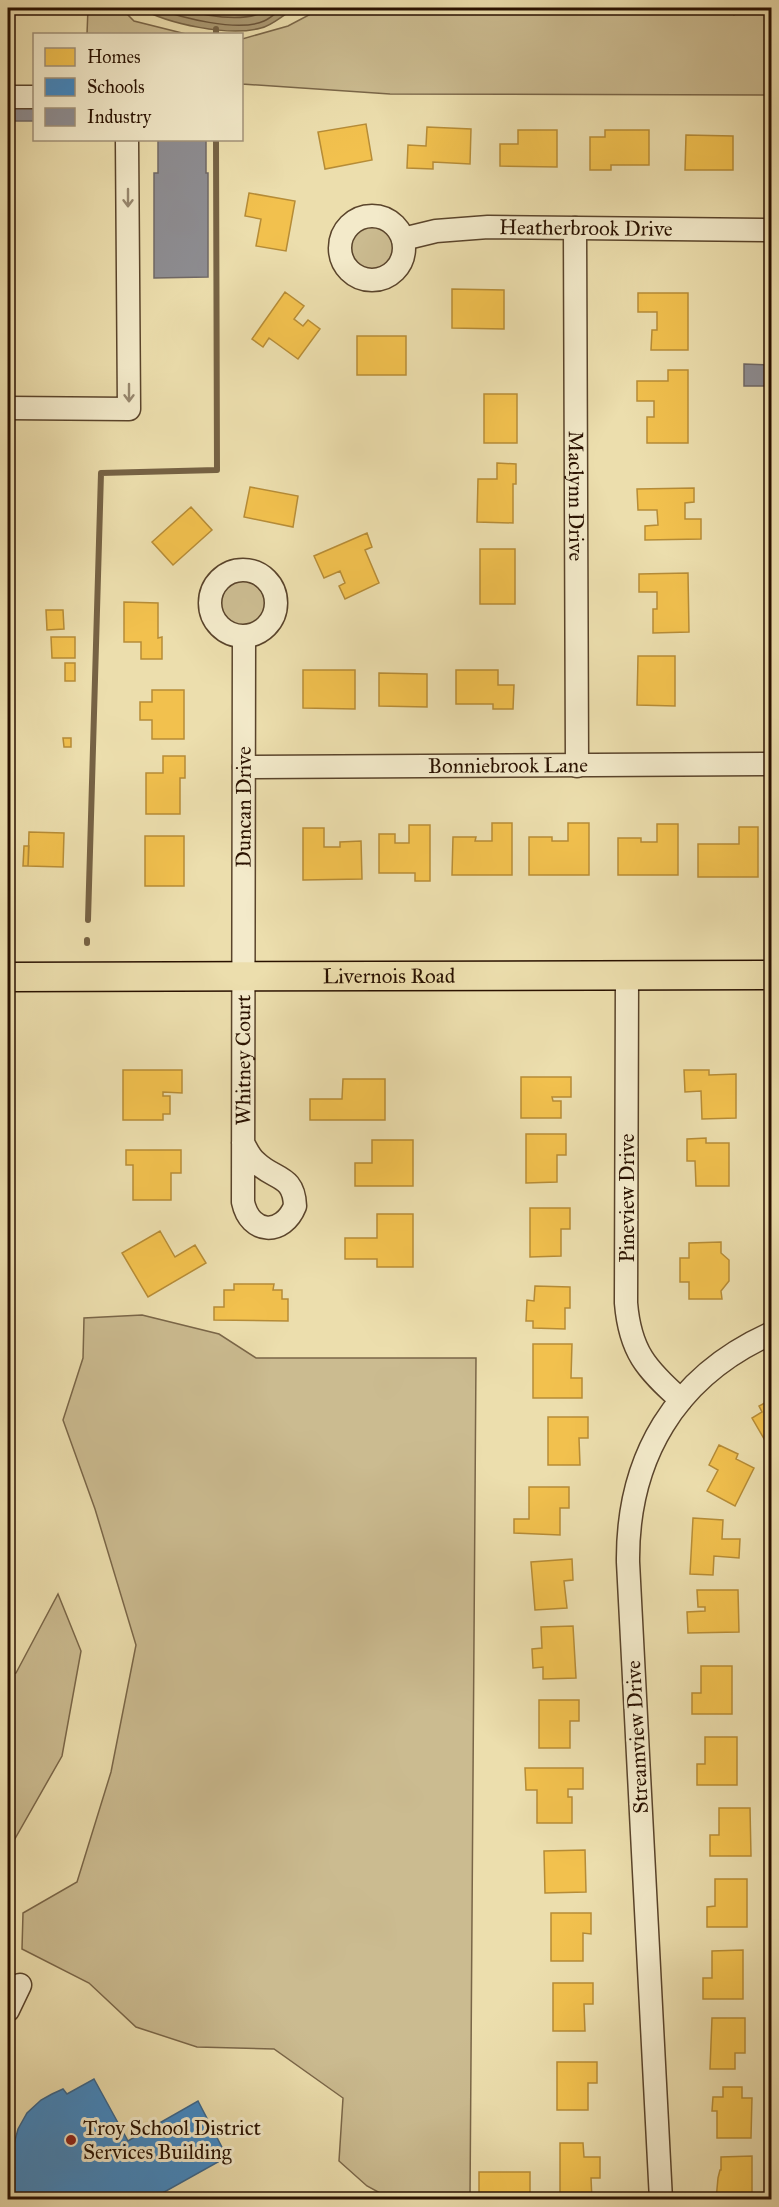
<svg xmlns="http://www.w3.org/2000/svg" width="779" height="2207" viewBox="0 0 779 2207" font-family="'IM FELL Great Primer',serif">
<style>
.green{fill:#cbbb90;stroke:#7a6648;stroke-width:1.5}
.water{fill:#aa9872;stroke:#766244;stroke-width:1.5}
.homes{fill:#f2c14e;stroke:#b68c37;stroke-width:1.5}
.schools{fill:#3f88c5;stroke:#38648a;stroke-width:1.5}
.industry{fill:#8d8d92;stroke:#6f6866;stroke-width:1.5}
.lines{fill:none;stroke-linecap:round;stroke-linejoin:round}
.shore{stroke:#6a5439;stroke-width:1.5}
.stream{stroke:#766244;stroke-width:6}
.minor-casing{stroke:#5a442b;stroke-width:25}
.major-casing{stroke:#291100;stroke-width:31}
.minor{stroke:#f3eaca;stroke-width:22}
.major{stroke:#ecdead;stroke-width:28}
.oneway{stroke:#98886f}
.poi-dot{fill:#8f2418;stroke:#f3eaca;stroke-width:2}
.labels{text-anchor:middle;stroke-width:6;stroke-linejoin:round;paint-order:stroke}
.street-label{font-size:21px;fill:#291100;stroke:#f3eaca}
.poi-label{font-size:21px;fill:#291100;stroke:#f3eaca;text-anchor:start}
</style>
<rect width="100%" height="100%" fill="#ecdead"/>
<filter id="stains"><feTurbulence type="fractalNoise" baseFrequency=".00333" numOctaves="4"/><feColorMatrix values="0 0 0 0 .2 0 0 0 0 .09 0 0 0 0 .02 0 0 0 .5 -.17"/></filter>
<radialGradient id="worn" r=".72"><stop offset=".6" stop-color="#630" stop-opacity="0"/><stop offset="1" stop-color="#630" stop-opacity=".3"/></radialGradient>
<path class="green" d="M88,8h33l13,13 52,13h-99z
M322,8h398l14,7 12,-7h25v87l-381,-1 -148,-10v-45l46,-13z
M348 248a23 23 0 1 1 46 0a23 23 0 1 1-46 0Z
M219 604a23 23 0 1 1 46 0a23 23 0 1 1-46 0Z
M142,1315l77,19 37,24h220l-6,841h-79l-24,-13 -28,-25 4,-63 -69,-49 -77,-2 -61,-20 -47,-44 -67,-34 1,-36 54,-31 34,-110 25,-127 -41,-136 -32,-89 20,-62 1,-40z
M58,1594l23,57 -19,105 -54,95v-175l8,-3z"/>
<path class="water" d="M140,8h157c-13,5 -23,17 -36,20 -32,9 -93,-4 -121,-20z"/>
<path class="homes" d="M366,124l6,36 -47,9 -7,-37z
M427,127l44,2 -1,35 -37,-2v7l-26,-1 1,-23 18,1z
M518,130h39v37l-57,-1v-22h18z
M605,130h44v35h-38v5h-21v-33h15z
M686,135l47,1v34h-48z
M765,149h7v21h-7z
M249,193l46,8 -9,50 -30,-5 5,-27 -16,-3z
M452,289l52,1v39l-52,-1z
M285,292l19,14 -10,13 9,7 5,-6 12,9 -22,30 -29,-21 -6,9 -11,-8z
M638,293h50v57h-37l1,-20h5v-18h-19z
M357,336h49v39h-49z
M668,370h20v73h-41v-26h7v-16h-17v-20h31z
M484,394h33v49h-33z
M497,463l19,1v20h-3v39l-36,-1 1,-43h19z
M250,487l48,9 -5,31 -49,-10z
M694,488v14l-9,1v16h16v20l-56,1v-14l13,-1 -1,-15h-19l-1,-21z
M191,507l21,23 -39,35 -21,-23z
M367,533l5,14 -7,3 14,33 -34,16 -6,-13 6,-3 -5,-12 -16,7 -10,-22z
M480,549h35v55h-35z
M688,573l1,59 -36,1v-24h4v-17h-18v-18z
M124,602l34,1v35l4,-1v22h-21v-17h-17z
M46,610h17l1,19 -17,1z
M51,637h24v21h-23z
M638,656h37v50l-38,-1z
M65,663h10v18h-10z
M303,670h52v39l-52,-1z
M456,670h42v15h16l-1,24h-20v-5h-37z
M379,673l48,1v33l-48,-1z
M152,690h32v49h-32v-19h-12v-18h12z
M63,738h8v9h-7z
M163,756h22v22h-5v36h-34v-41h17z
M492,823h20v52h-60l1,-38h23l-1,4h17z
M568,823h21v52h-60v-38h23v4h16z
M657,824h21v51h-60v-37h23v4h16z
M409,825h21v56h-15v-8h-36v-39h16v9h14z
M739,827h19v50h-60v-33h41z
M303,828h21v19h16v-5l21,-1 1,38 -59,1z
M29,832l35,1 -1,34 -35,-1z
M145,836h39v50h-39z
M24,846h5l-1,20h-5z
M123,1070h59v23l-19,-1v4h7v18h-7v6h-40z
M684,1070h25v5l27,-1v44l-34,1 -1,-28 -16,1z
M521,1077h50v20h-19l1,4h8v17h-40z
M343,1079h42v41h-75v-21h32z
M526,1134h40v21h-9v27l-31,1z
M706,1138v5h23v43h-33l-1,-25h-8v-22z
M372,1140h41v46h-58v-23h17z
M126,1150h55v23h-10v27h-38v-35h-7z
M530,1208h40v21h-9v27l-31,1z
M377,1214h36v53h-36v-8h-32v-21h32z
M160,1231l15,26 20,-12 11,18 -58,34 -26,-44z
M721,1242v11l8,7v21l-8,10 1,8h-33v-17h-9v-24h9v-15z
M234,1284h40l-1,6h9v9h6v22l-74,-1v-13h10v-17h10z
M535,1286l35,1v21h-5v21l-32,-1v-7h-7l1,-21 7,1z
M533,1344h39l-1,34h11v20h-49z
M772,1399v43l-5,2 -15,-26 10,-6 -3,-6z
M548,1417h40v21h-9l1,27h-32z
M719,1445l19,9 -2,5 18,9 -19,38 -28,-15 11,-21 -9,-5z
M529,1487h40v21h-9v27l-46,-2v-14h15z
M693,1518l30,2 -1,19h18l-1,19 -25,-2 -1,19 -23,-1z
M572,1559l1,21 -9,1 3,27 -32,2 -4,-48z
M697,1590h41l1,42 -51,1 -1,-21 18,-1v-4h-7z
M573,1626l3,52 -33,1v-12l-10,1 -1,-19 10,-1 -1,-21z
M701,1666h31v48h-40v-21h9z
M539,1700h40v21h-9v27h-31z
M705,1737h32v48h-40v-21h8z
M525,1768h58v21h-15v8h4v26h-35v-33h-11z
M719,1808h31l1,48h-41v-21h9z
M585,1850l1,42 -41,1 -1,-42z
M715,1879h32v48h-40v-20l8,-1z
M551,1913h40v21l-8,-1v28h-32z
M743,1950v49h-40v-21h9v-27z
M553,1983h40v21h-9l1,27h-32z
M712,2018h33v35h-10v16h-25z
M557,2062h40v21h-9v27h-31z
M723,2087h19v11h10l-1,40h-34v-27h-5l1,-14h10z
M560,2143h23l1,14h16v21h-9l1,22h-32z
M752,2156v40h-7v4h-29l2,-22 2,-8h1v-13z
M479,2172h51v28h-51z"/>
<path class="schools" d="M94,2079l34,62 70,-40 29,56 -77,43h-142v-43l3,-2 7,-26 9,-16 14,-13 11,-6 11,-5 4,5z"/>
<path class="industry" d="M8,103h26v18h-26z
M158,140h48v33h2v104l-54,1v-105h4z
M744,364l28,1v21h-28z"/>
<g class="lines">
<path class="shore" d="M154,8c26,9 84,25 110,13 7,-3 13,-9 19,-13
M177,8c25,7 71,17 93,0"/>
<path class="stream" d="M216,29v5
M88,920l13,-447 116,-3 -1,-330
M87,943v-3"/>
<defs>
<g id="minor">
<path d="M8,97h26"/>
<circle cx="372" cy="248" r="32"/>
<path id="s1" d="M575,228l2,538"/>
<path id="s2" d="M403,239l33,-8 52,-4 284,3"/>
<path d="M8,408l121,1 -2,-269"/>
<circle cx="243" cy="603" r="33"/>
<path id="s3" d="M244,767l528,-3"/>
<path d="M627,977l-1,326c4,48 20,66 55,97"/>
<path id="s4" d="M243,1143c4,7 7,15 14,20 18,17 37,12 38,43 -12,30 -45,29 -52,-4l1,-565"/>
<path d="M8,2010l12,-25"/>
<path d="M661,2200l-33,-638c-1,-104 47,-186 144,-229"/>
</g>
<g id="major">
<path id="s5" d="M8,977l764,-2"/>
</g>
</defs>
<use href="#minor" class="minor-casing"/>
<use href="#major" class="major-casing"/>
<use href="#minor" class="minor"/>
<use href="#major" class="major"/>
</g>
<defs><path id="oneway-shaft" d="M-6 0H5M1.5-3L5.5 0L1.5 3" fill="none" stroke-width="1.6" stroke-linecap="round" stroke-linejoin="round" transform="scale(1.5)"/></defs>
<g class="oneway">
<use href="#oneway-shaft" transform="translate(128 198) rotate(90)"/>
<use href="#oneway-shaft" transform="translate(129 393) rotate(90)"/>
</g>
<circle class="poi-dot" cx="71" cy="2140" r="6"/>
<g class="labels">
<g class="street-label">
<text dy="7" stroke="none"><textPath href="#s2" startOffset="184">Heatherbrook Drive</textPath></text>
<text dy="7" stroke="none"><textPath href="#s1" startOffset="268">Maclynn Drive</textPath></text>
<text dy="7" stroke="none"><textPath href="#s3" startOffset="264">Bonniebrook Lane</textPath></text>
<text dy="7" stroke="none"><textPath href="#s4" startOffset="556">Duncan Drive</textPath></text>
<text dy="7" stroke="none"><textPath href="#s5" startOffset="381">Livernois Road</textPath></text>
<text dy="7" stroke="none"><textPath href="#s4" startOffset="303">Whitney Court</textPath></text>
<text transform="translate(627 1198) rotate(-90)" y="7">Pineview Drive</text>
<text transform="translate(637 1737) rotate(-93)" y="7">Streamview Drive</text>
</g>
<g class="poi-label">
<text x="83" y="2135">Troy School District<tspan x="83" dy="24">Services Building</tspan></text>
</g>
</g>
<rect width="779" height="2207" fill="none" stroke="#ecdead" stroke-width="30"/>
<rect x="9" y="9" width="761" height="2189" fill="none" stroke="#291100" stroke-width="3"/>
<rect x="15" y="15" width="749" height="2177" fill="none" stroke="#291100" stroke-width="1.5"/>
<rect x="33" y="33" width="210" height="108" fill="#f3eaca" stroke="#a29379" stroke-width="1.5"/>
<rect x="45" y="48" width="30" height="18" fill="#f2c14e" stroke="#a29379" stroke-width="1.5"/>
<text x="87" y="63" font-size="18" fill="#291100">Homes</text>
<rect x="45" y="78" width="30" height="18" fill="#3f88c5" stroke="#a29379" stroke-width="1.5"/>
<text x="87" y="93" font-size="18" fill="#291100">Schools</text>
<rect x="45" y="108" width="30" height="18" fill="#8d8d92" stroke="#a29379" stroke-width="1.5"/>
<text x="87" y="123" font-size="18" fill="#291100">Industry</text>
<rect width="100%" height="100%" filter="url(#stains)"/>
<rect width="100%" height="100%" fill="url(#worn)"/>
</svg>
